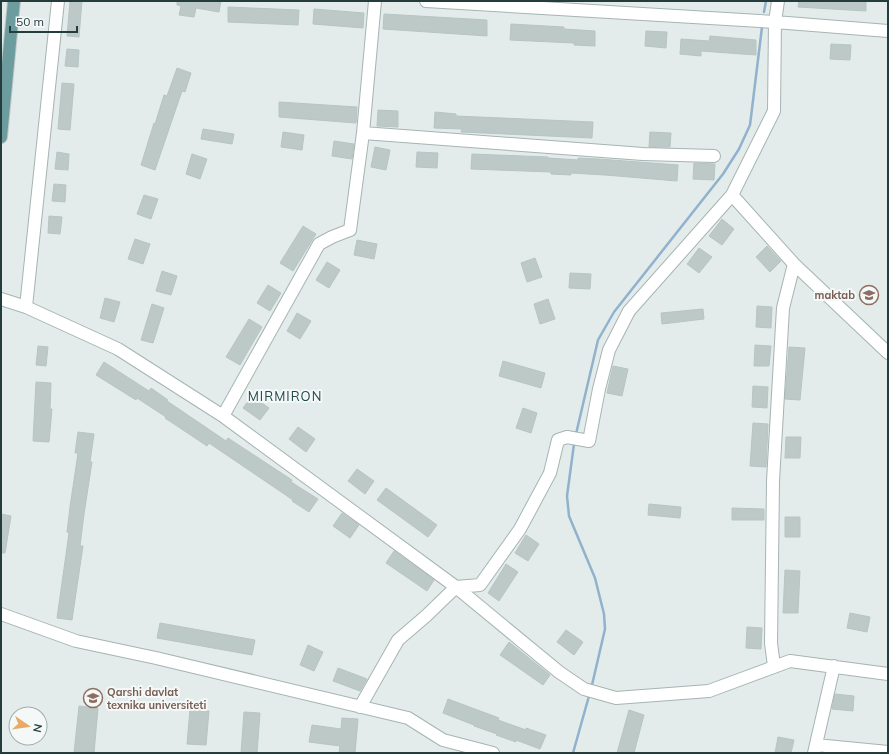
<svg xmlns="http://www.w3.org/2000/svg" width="889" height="754" viewBox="0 0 889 754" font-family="Mulish,sans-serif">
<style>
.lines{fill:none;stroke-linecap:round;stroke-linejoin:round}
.stream{stroke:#90b2cc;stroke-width:2.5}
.building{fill:#bcc9c7;stroke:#b6c5c3}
.minor-casing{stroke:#a6b4b3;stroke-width:14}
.major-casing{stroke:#c2c8c8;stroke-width:14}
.minor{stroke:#fff;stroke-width:12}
.major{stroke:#6c9c9e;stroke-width:12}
.labels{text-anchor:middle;stroke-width:4;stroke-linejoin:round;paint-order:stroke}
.education-label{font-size:11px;font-weight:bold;fill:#785e54;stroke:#f4f9f8;text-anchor:end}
.quarter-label{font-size:13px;letter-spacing:1px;fill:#224b4c;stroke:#f4f9f8}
</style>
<rect width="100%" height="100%" fill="#e3eceb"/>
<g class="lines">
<path class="stream" d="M764,12l2,-11
M576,434l22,-94 16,-28 109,-138 16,-25 11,-24 12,-98
M574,444l-7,52 2,20 26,62 9,36 1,15 -13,56
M573,753l16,-57"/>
</g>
<path class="building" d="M70,1h12l-3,36 -12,-1z
M177,1h44l-2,11 -23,-4 -2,9 -15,-2 2,-9 -4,-1z
M799,1h67v10l-68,-4z
M228,7l71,3 -1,15 -70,-3z
M314,9l50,4 -1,15 -50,-4z
M384,14l103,6v16l-104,-7z
M511,24l53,3v2l31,2v15l-21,-1v-2l-64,-3z
M646,31l21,1 -1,16 -21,-2z
M710,36l46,4v15l-55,-4v5l-21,-2 1,-15 28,2z
M831,44l20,1 -1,15 -20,-1z
M67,49l12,1 -1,17 -13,-1z
M177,68l14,5 -6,19 -3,-1 -27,79 -14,-5 13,-42 1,1 9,-29 3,1z
M62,83l12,1 -4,46 -12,-1z
M279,102l78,5 -1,16 -77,-6z
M378,110l20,1v16l-21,-1z
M435,112l21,2v2l137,6 -1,16 -131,-6 1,-3 -28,-1z
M203,129l31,5 -2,10 -31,-5z
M283,132l21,3 -2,15 -21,-3z
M650,132l21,1 -1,14h-21z
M334,141l20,3 -2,15 -20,-3z
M375,147l15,3 -4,20 -15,-3z
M57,152l12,2 -1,16 -13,-1z
M417,152l21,1 -1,15 -21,-1z
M192,154l15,5 -7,20 -14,-5z
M472,154l76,3v1l30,2v-2l21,1 79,6 -1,16 -72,-6 -34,-2v2l-20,-1v-2l-80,-3z
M694,163l21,1 -1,16 -21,-1z
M54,184l12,1 -1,17 -13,-1z
M144,195l14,4 -7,20 -14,-5z
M49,216l13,1 -2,17 -12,-1z
M722,219l12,10 -12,16 -13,-9z
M303,226l13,8 -23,37 -13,-8z
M135,239l15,5 -7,20 -15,-5z
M357,240l20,4 -3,15 -20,-4z
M767,246l14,15 -11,11 -14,-15z
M699,248l13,9 -13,16 -12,-9z
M535,258l7,19 -15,5 -6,-19z
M327,262l13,8 -11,18 -13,-8z
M162,271l15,5 -6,19 -15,-4z
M570,273l21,1 -1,15 -21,-1z
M268,285l13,8 -11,18 -13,-8z
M105,298l15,4 -6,20 -14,-4z
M548,299l7,20 -15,5 -6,-20z
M152,304l12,4 -11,35 -12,-3z
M757,306l15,1 -1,21 -15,-1z
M703,309l1,10 -42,5 -1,-11z
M297,313l14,8 -11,18 -13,-8z
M249,319l13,8 -22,38 -14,-8z
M755,345l16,1 -2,20h-15z
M38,346l10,1 -2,19 -10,-1z
M789,347l16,1 -5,52 -15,-1z
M503,361l42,12 -4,15 -42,-12z
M104,362l45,29 2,-3 17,12 -1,1 31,21 28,19 2,-3 64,42 -1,2 27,17 -9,13 -17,-11 1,-1 -84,-57 -2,3 -42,-28 1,-1 -29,-19 -1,2 -40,-25z
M613,366l15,3 -6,27 -15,-3z
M36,382l15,1 -1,26h2l-3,33 -16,-1z
M753,386l15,1 -1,21 -15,-1z
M252,396l17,12 -9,12 -17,-12z
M523,408l14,5 -6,20 -15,-5z
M753,423l15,1 -2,43 -16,-1z
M298,427l17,12 -9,13 -17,-13z
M78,432l16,2 -4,28h2l-8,52 -4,32h3l-11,74 -15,-2 12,-85 -2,-1 3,-25 8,-54h-3z
M786,437h15l-1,21h-15z
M357,469l17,12 -9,13 -17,-13z
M386,488l51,37 -9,12 -51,-37z
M649,504l32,3 -1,11 -32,-3z
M732,508l32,1v11h-32z
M342,513l17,12 -9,13 -17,-12z
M1,514l10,2 -6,37h-4z
M785,517h15v20h-15z
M526,535l13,9 -11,17 -13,-8z
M394,551l40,29 -7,11 -41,-28z
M506,564l12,8 -19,29 -11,-8z
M785,570l15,1 -2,42h-15z
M850,613l20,4 -3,15 -20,-4z
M160,623l95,17 -3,15 -95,-17z
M747,627l15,1 -1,21 -15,-1z
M566,630l17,12 -9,13 -17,-13z
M509,642l41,33 -7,10 -43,-30z
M308,645l15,7 -9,19 -14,-6z
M338,668l29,11 -7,12 -27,-10z
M835,694l19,2 -1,15 -21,-2z
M448,699l51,19 -1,2 28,10v-2l20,7 -6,14 -24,-9v2l-20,-7 1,-1 -23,-8v-1l-31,-12z
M79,706l19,2 -4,45h-20z
M190,709l19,2 -3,34 -19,-1z
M629,710l15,5 -10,38h-17z
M244,712l16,1 -3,40h-16z
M342,718l16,1 -3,34h-16l1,-7 -31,-4 3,-17 29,4z
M778,737l16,3 -3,13h-16z"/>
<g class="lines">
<defs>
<path id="minor" d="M426,1l349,21 113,9
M363,133l280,21 71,2
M732,195l62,69 94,89
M1,299l25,8 92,42 105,67 233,171 103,85 25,17 32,9 93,-7 81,-30 98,13
M26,307l32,-306
M223,416l96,-172 13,-7 18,-7 13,-97 12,-132
M1,614l75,27 80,17 252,60 35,22 50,13
M774,666l-3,-23 2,-162 10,-173 11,-44
M360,707l38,-67 28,-24 30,-29 24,-2 40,-56 30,-56 8,-33 9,-3 22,4 10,-52 10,-39 20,-39 103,-116 42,-84 1,-89 3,-21
M816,745l72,7
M814,753l20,-87"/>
<path id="major" d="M1,137l13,-136"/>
</defs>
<use href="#minor" class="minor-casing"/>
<use href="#major" class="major-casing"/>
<use href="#minor" class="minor"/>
<use href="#major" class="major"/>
</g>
<defs>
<symbol id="school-ring" viewBox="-11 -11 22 22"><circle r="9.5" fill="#f4f9f8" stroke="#8d6e63" stroke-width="1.5"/><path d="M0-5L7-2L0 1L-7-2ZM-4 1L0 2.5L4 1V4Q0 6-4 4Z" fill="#8d6e63"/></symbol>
<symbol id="university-ring" viewBox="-11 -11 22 22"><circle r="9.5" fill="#f4f9f8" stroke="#8d6e63" stroke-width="1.5"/><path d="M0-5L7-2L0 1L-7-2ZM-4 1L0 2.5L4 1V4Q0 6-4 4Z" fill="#8d6e63"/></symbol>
</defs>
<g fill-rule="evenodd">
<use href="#school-ring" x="858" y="284" width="22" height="22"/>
<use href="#university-ring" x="82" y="687" width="22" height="22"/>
</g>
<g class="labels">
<g class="education-label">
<text x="855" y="299">maktab</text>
<text x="107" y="696" text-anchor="start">Qarshi davlat<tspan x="107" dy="13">texnika universiteti</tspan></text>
</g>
<g class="quarter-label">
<text x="285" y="401">MIRMIRON</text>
</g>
</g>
<rect width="889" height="754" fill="none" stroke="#243c3c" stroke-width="4"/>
<g transform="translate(28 726) rotate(103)"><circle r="19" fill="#f4f9f8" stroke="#a1adad"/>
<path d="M0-3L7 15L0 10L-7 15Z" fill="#e7aa67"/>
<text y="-6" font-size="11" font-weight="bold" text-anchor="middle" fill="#243c3c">N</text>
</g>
<path d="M10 26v6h67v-6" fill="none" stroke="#243c3c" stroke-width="2"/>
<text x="16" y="26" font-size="12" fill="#243c3c" stroke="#f4f9f8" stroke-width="3" paint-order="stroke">50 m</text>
</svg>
